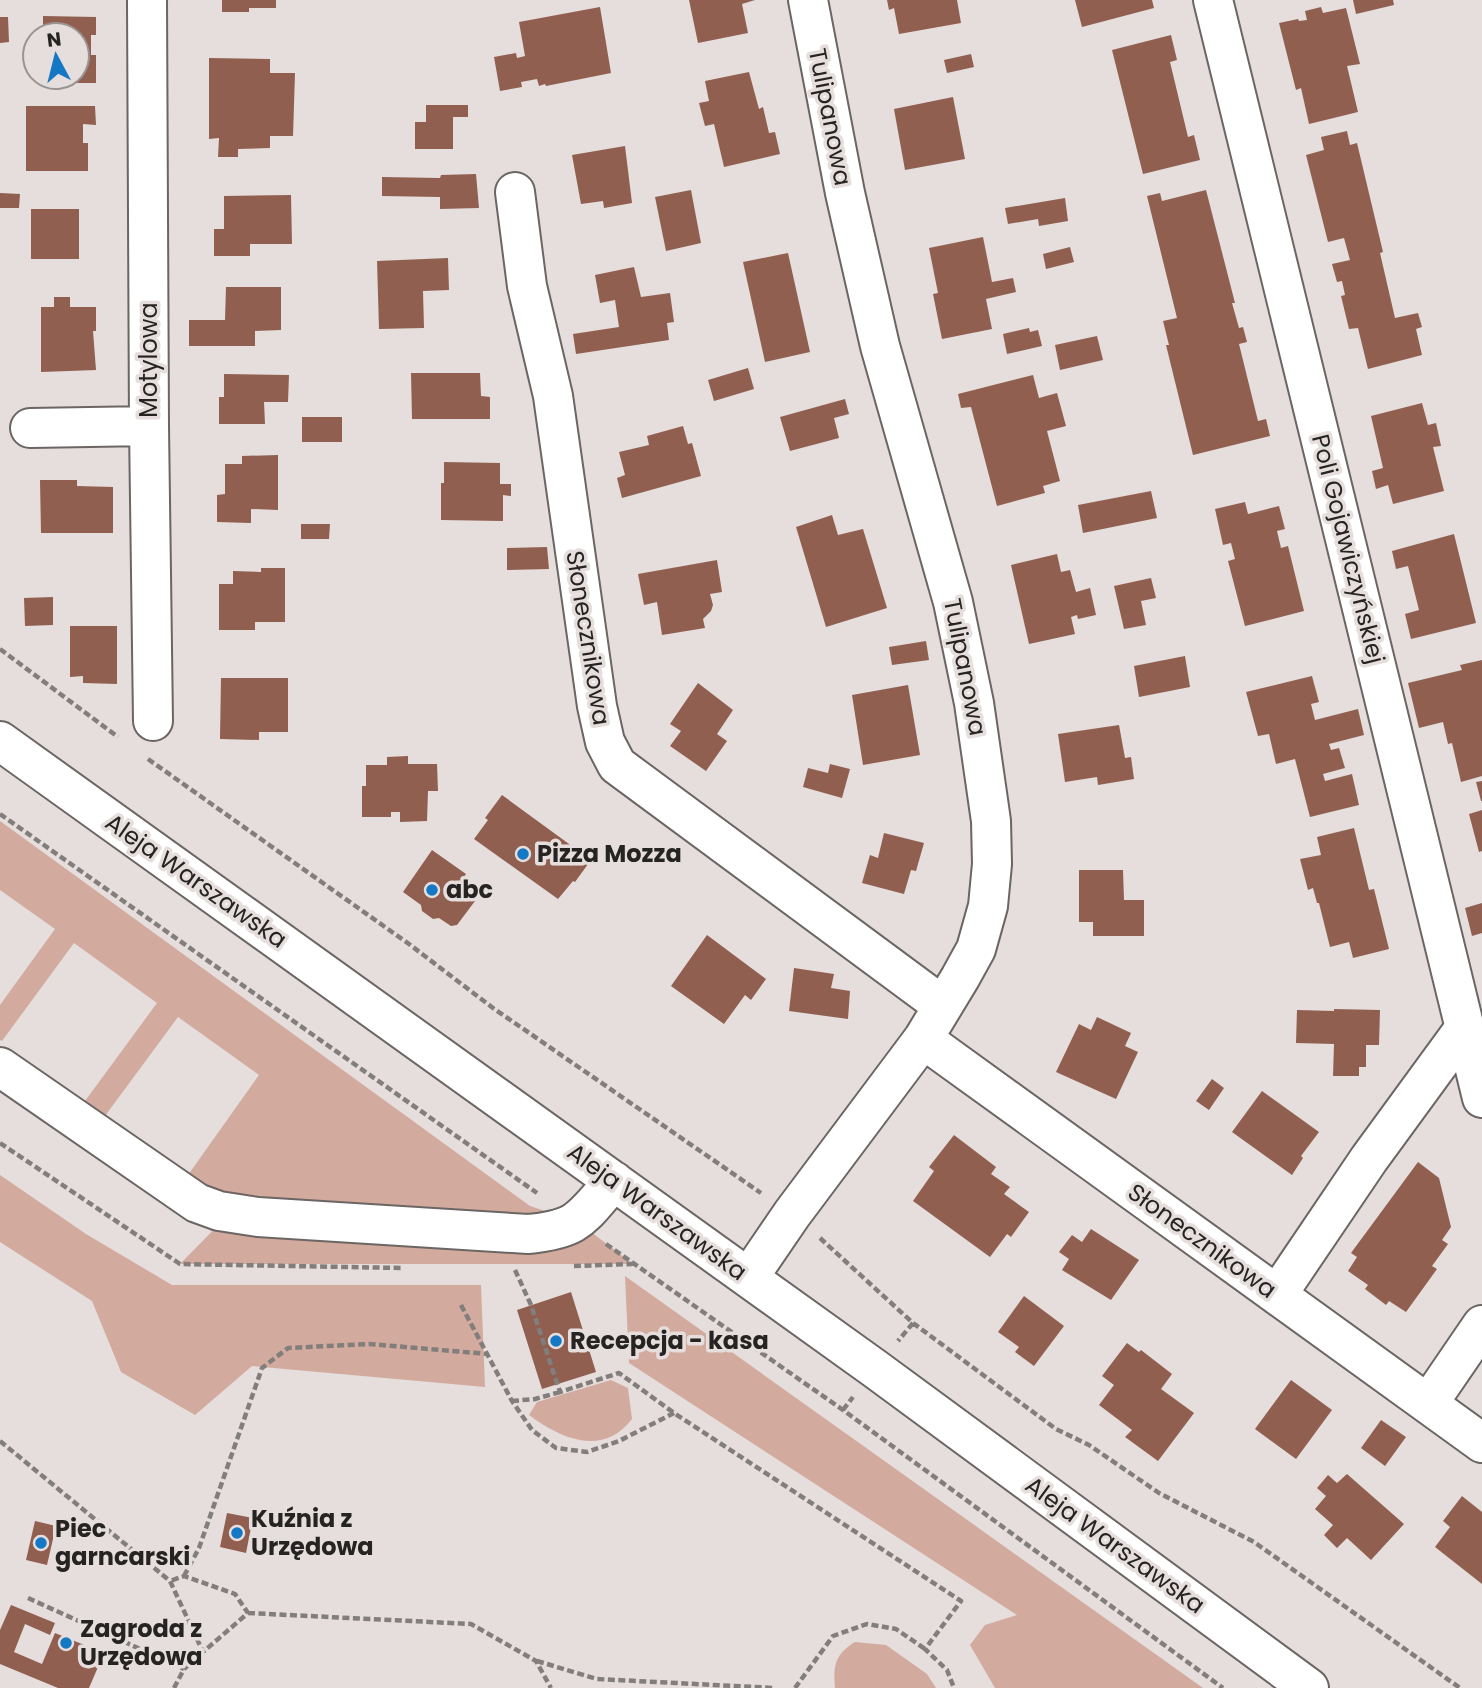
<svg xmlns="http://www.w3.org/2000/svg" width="1482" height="1688" viewBox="0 0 1482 1688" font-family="Poppins,sans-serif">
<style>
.green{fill:#d3aa9e}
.building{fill:#905f50}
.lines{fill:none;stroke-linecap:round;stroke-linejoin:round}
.minor-casing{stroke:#6b6563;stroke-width:42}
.path{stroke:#827e7c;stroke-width:4.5;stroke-dasharray:7 3.5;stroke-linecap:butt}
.minor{stroke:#fff;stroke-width:38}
.poi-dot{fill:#1578c4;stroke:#e5dedc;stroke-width:2.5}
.labels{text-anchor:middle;stroke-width:7;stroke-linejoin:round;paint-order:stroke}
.street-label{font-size:24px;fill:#262423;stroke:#e5dedc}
.poi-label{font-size:24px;font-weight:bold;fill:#262423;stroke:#e5dedc;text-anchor:start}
</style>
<rect width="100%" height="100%" fill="#e5dedc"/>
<path class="green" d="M0,821l530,385 48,16 55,42h-453l57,-58 -49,-31 71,-100 -81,-58 -73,99 -20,-15 72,-98 -83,-60 -72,98 -2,-1v-35l55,-76 -55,-39z
M0,1175l86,59 86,51h309l4,102 -233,-21 -57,49 -74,-43 -29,-71 -92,-59z
M625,1276l578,412h-208l-25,-43 15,-20 32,-10 -388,-252z
M611,1380l17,8 4,31c-29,38 -71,20 -103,-4l8,-13z
M855,1642l31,3 41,29 9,14h-101c-2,-22 0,-34 20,-46z"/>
<path class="building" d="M222,0h54v8h-27v4h-27z
M689,0h66l-13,4 6,29 -50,10z
M887,0h70l4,23 -62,11 -5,-26 -5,2z
M1075,0h77l2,8 -72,19z
M1353,0h40l1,5 -38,9z
M600,7l11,66 -65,13 -1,-2 -6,2 -2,-7 -16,3 1,5 -22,4 -6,-34 22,-4 1,5 8,-2 -6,-34z
M1321,7l2,6 23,-5 14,56 -13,2 11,46 -49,12 -8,-36 -5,2 -17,-67 19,-4 1,2 8,-1 -2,-9z
M43,16l53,1v18h-5v20h5v28h-53v-6h34v-42h-34z
M0,17h8l1,25 -9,1z
M1171,35l6,25 -7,2 18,75 6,-2 6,25 -57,14 -31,-124z
M971,54l3,13 -27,6 -3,-13z
M209,58l61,1v14h25l-2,63h-23v12l-32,1v8h-20l1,-19 -10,1z
M749,72l10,37 4,-2 6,26 6,-1 5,22 -56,13 -10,-43 -9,2 -6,-23 10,-2 -4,-20z
M953,97l12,62 -60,11 -11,-61z
M426,105h42v12h-15v32h-38v-27h11z
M26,106h69l1,19 -13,-1v19h5v28h-62z
M1347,131l3,14 7,-2 26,109 -3,1 15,65 23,-5 4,14 -6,2 6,26 -54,14 -10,-41 -9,1 -8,-33 4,-1 -3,-14 -5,1 -5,-18 18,-4 -6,-22 -16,4 -22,-87 18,-5 -3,-13z
M625,146l7,57 -28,5 -1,-7 -22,3 -9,-49z
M476,174l3,34 -39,1v-12l-58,-1v-19l58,1 1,-3z
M691,190l10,53 -35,8 -11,-54z
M1206,190l29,113h-3l7,25 4,-1 4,15 -8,2 19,77 8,-2 4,17 -77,19 -27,-110h3l-6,-24 14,-3 -30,-122 13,-3 2,8z
M0,193l20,1 -1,14h-19z
M291,195l1,49h-42v12h-36v-27h10v-33z
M1065,198l3,23 -29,5 -1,-7 -30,5 -3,-16z
M31,209h48v50h-48z
M983,237l9,45 21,-4 3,14 -30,7 6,30 -50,10 -9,-45 5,-1 -9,-45z
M1070,247l4,15 -28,7 -3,-15z
M788,253l22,99 -45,10 -22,-100z
M448,258l1,32 -26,1 1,37 -45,1 -2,-68z
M634,267l7,30 29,-4 4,29 -7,1 2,17 -93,14 -3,-20 46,-7 -4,-27 -15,3 -5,-28z
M226,287h55v43l-26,1v15h-66v-26h36z
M54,297h16v10h26v24h-3l3,39 -55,2v-65h13z
M1029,328l1,4 8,-2 4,16 -35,8 -4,-20z
M1097,336l6,24 -43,10 -5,-25z
M748,368l6,21 -40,12 -6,-21z
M411,373h69l1,23 9,1v22h-78z
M224,374l65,1 -1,27h-24l1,22h-46v-27h5z
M1033,375l6,23 18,-5 9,33 -19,5 13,50 -17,5 2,7 -48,13 -26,-99 -10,1 -3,-14z
M845,399l4,15 -15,4 5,20 -49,13 -10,-34z
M1422,403l6,22 8,-2 5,23 -8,1 11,44 -51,13 -5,-19 -12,4 -4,-18 11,-3 -12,-52z
M302,417h40v25h-40z
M683,426l5,18 4,-1 9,33 -79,22 -5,-20 8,-3 -6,-23 30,-7 -2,-9z
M278,455v55l-27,-1v14l-34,-1v-27l8,-1v-30h17v-8z
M444,462l56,1v21h11v12l-8,-1v26l-62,-1v-37h3z
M40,480h37v6l36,1v46h-72z
M1151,491l6,27 -74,15 -5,-28z
M1245,502l3,12 31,-8 6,23 -8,2 4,17 7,-2 16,65 -59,15 -17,-65 7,-2 -4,-16 -8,2 -8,-36z
M832,515l6,20 25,-6 24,79 -61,19 -30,-100z
M301,524h29l-1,15h-28z
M1454,534l22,89 -65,16 -6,-25 14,-4 -11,-44 -12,3 -4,-18z
M547,547l2,22 -42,1v-22z
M1057,554l4,18 9,-2 6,22 14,-4 6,27 -18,4 -1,-4 -6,2 4,17 -46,10 -18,-79z
M717,560l5,32 -12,2 3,11 -2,6 -8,8 2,9 -43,7 -5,-33 -13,3 -6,-31z
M261,568h24v54h-30v8h-36v-46h14v-13l28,1z
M1151,578l5,20 -15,3 5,24 -22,4 -10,-43z
M53,597v28l-28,1 -1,-28z
M70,626h47v58l-34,-1v-7l-13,1z
M926,641l3,19 -37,5 -3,-18z
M1185,656l5,31 -51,10 -5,-31z
M1482,660v116l-21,6 -9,-39 -4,1 -5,-22 -24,6 -11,-45 54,-13 -2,-5z
M1312,676l7,26 -8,2 4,16 43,-11 6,26 -35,9 2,6 8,-2 6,20 -22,6 2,7 27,-7 7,31 -49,12 -15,-58 -19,5 -7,-30 -11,2 -12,-44z
M221,678h67v54h-29v8l-39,-1z
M698,683l35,27 -16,24 10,7 -21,30 -36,-25 11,-15 -11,-7z
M908,685l12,70 -57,10 -11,-70z
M1119,725l6,33 6,-1 3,22 -36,6 -1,-8 -32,5 -7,-48z
M408,756v8h29l1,27h-10l-1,30 -27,1v-10h-9v5h-29v-31h4v-21h21v-8z
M830,764l20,5 -8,29 -39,-11 5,-19 20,5z
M1482,781v20h-1l-5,-19z
M502,795l89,65 -16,22 -2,-1 -15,18 -84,-60 14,-19 -3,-2z
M1482,810v41l-3,1 -10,-38z
M1354,828l15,62 5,-1 15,60 -36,9 -4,-16 -19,5 -11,-44h-2l-4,-15 -5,2 -8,-31 21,-4 -4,-18z
M884,833l40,10 -8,28 -5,-1 -7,24 -42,-11 8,-28 8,3z
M432,850l34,24 -10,13 19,14 -18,24 -6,1 -12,-8 -6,1 -11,-8 -1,-6 -18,-13z
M1079,870h44l1,30h20v36h-51v-14h-14z
M1482,903v30l-10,3 -7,-28z
M707,935l59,44 -15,21 -6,-5 -21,29 -53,-38z
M794,968l40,6 -3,14 19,3 -2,28 -59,-8z
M1334,1009l46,1 -1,35h-13v22h-7v9h-26l1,-32 -38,-1 1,-33 37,1z
M1097,1017l34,16 -6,13 13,6 -22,47 -60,-27 23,-48 12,6z
M1212,1079l12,9 -15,22 -13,-9z
M1262,1091l57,41 -18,24 2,2 -11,17 -60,-43z
M954,1135l42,32 -5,7 19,13 -6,7 25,18 -18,25 -4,-3 -17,23 -77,-56 21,-30 -5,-4z
M1418,1162l21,16 12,49 -9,13 6,4 -16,22 5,3 -31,43 -17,-11 -3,4 -21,-16 3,-4 -20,-14 9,-14 -6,-4z
M1091,1229l48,31 -28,40 -49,-30 7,-11 -10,-7 13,-17 10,7z
M571,1292l25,80 -54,17 -25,-79z
M1024,1296l40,30 -30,40 -19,-14 4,-5 -21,-15z
M1127,1343l12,9 2,-2 31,24 -11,15 33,24 -36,48 -33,-24 7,-7 -33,-25 15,-20 -12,-9z
M1291,1380l41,30 -36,49 -41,-30z
M1381,1420l25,17 -21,29 -24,-18z
M1347,1474l57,50 -33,36 -24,-22 -10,10 -13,-13 9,-10 -18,-16 11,-13 -9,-8 11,-13 9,8z
M1462,1496l20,16v72l-47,-37 15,-20 -7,-6z
M227,1513l26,5 -7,35 -26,-6z
M35,1521l21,5 -9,39 -21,-5z
M11,1605l44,18 -5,12 -25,-11 -11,28 28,12 13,-31 49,20 -15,35h-31l-58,-24v-34z"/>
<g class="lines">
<defs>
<path id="minor" d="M147,0l2,426 4,295
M1213,0l269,1098
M515,192l12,94 26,110 44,310 8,36 12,23 326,241
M30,428l119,-2
M0,741l874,627 435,320
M923,1039l559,404
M0,1067l197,136 22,8 39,6 270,17c52,-5 53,-16 86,-53
M749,1277l43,-63 131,-175 37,-61 16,-29 12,-43 4,-42 -1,-43 -17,-118 -21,-101 -73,-256 -35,-153 -37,-193
M1277,1295l92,-136 95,-130
M1428,1404l54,-79"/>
</defs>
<use href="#minor" class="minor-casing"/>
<path class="path" d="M0,649l118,88
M148,759l261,185 84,64 268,185
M0,814l537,379
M0,1143l180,121 222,4
M820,1238l93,85 -15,18
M606,1244l237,166 380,278
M574,1266l58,-2
M515,1270l16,35 29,87 59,-19 55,40 287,188 -36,48 22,21 7,18
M461,1305l51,96 20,29 24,18 31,4 32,-11 55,-28
M913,1323l143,106 33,16 70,48 95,49 206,146
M512,1401l23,-2 25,-7
M843,1410l10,-13
M0,1441l170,140 33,71 45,-39 -13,-19 -51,-18 -14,5
M184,1576l15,-28 63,-180 26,-20 81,-4 119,10
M28,1598l156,71
M248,1613l223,11 65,37 15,27
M537,1661l60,18 177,9
M174,1688l10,-19 19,-17
M795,1688l38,-52 34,-12 29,5 29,20"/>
<use href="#minor" class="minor"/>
</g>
<g class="poi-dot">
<circle cx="523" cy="854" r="7"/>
<circle cx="432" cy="890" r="7"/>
<circle cx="556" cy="1341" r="7"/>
<circle cx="237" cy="1533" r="7"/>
<circle cx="41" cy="1543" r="7"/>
<circle cx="66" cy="1643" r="7"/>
</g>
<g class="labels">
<g class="street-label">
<text transform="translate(830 117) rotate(79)" y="8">Tulipanowa</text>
<text transform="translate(149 360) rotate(-90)" y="8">Motylowa</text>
<text transform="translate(1348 549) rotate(76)" y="8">Poli Gojawiczyńskiej</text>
<text transform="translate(588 638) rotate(81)" y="8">Słonecznikowa</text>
<text transform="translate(965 667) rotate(79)" y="8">Tulipanowa</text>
<text transform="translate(196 881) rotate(35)" y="8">Aleja Warszawska</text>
<text transform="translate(657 1212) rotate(36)" y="8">Aleja Warszawska</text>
<text transform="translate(1202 1241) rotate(36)" y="8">Słonecznikowa</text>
<text transform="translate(1115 1545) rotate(36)" y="8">Aleja Warszawska</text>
</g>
<g class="poi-label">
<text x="537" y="862">Pizza Mozza</text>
<text x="446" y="898">abc</text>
<text x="570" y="1349">Recepcja - kasa</text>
<text x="251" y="1527">Kuźnia z<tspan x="251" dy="28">Urzędowa</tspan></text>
<text x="55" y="1537">Piec<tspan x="55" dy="28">garncarski</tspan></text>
<text x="80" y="1637">Zagroda z<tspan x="80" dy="28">Urzędowa</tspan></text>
</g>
</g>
<g transform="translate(56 56) rotate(353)"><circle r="33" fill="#e5dedc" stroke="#999492" stroke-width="2"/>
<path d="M0-5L12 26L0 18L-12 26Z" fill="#1578c4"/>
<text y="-10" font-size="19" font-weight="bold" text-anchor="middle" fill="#262423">N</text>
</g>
</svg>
